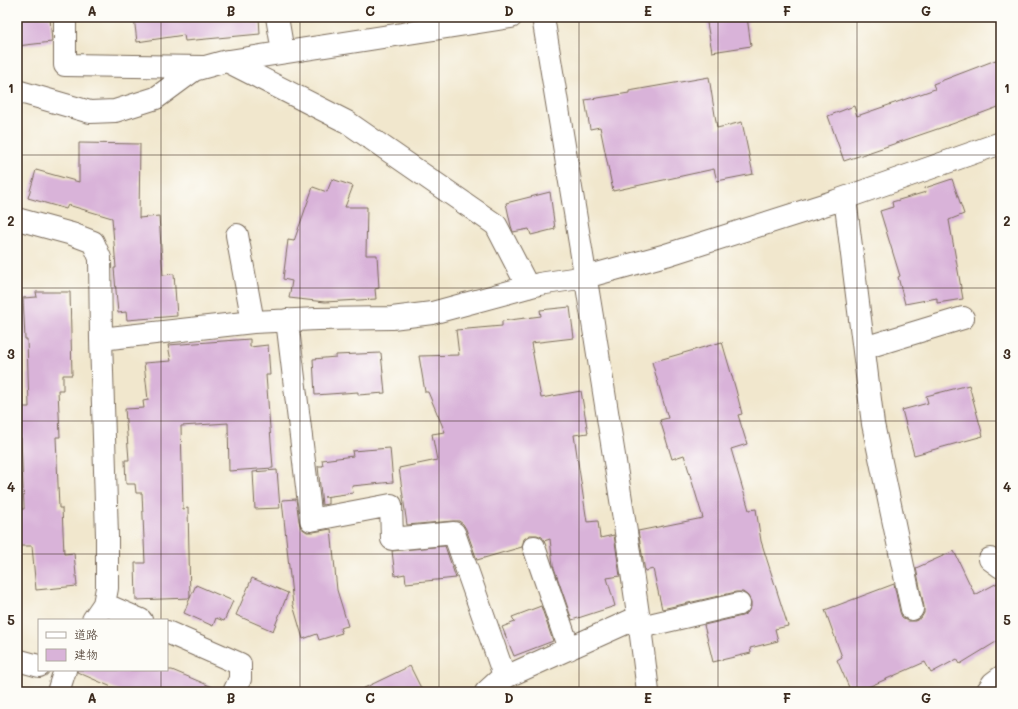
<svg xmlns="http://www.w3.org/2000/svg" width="1018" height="709" viewBox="0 0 1018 709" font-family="Mali,'Klee One',sans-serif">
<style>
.building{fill:#d9b3d9}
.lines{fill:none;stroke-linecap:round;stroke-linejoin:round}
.minor-casing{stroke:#7b6c5b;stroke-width:24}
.minor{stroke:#fff;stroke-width:22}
.grid{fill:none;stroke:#3b2a1e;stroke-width:1;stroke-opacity:0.55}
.neatline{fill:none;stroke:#3b2a1e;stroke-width:1.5}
.grid-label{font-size:13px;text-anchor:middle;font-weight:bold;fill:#3b2a1e}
</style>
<rect width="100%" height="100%" fill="#fdfcf7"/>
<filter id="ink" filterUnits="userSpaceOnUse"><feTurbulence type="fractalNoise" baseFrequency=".025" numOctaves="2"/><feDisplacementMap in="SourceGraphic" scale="8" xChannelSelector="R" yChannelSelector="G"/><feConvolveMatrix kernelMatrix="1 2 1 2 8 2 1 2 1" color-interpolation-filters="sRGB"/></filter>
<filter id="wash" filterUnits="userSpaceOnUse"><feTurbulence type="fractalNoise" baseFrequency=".012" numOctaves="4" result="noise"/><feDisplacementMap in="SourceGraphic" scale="16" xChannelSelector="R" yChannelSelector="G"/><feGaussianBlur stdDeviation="0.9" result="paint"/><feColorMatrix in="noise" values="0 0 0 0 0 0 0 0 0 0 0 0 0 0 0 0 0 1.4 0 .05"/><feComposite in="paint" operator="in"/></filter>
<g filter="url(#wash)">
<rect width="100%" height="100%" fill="#f1e7cd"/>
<g id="blocks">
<path class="building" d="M17,17h33l2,25 -35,4z
M134,17h125l1,17 -75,7 -1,-6 -47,7z
M706,17h41l4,29 -39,6z
M1001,58v48l-49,18 -108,37 -16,-45 26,-10 3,10 78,-27 -2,-5z
M709,77l8,51 25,-6 11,52 -36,7 -3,-12 -101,22 -13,-64 -10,2 -5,-29 44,-7v-2z
M79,143l61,1 -1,74 20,-2 4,59 11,-1 3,42 -50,4 -1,-8 -8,1 -4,-45h2l-4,-50 -44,-13 -2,4 -38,-11 8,-28 43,12z
M332,179l21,7 -8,21h22l-1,48h11l2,33 -4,1 1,10 -51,3 -36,-4 3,-17 -9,-2 5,-39 6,1 19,-54 14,5z
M952,179l12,35 -15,6 14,79 -26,4v-5l-32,6 -7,-27 2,-1 -20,-65 13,-4 -1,-5 34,-10 -1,-4z
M550,192l5,37 -24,6 -2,-6 -16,3 -2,-6 -5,-23z
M36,292h34l2,83h-9v15h-5l2,47h-4l3,71h3l2,46 10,-1 3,33 -41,4 -4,-44h-15v-37h7l-3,-71 -4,1v-32h12l-2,-68h-2l-2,-41 14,-1z
M570,307l4,31 -43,5 10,55 40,-7 7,42 -14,2 13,87 11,-1 2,17 14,-3 6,41 -13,2 8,28 -43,14 -19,-55 -3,-26 -6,2 -2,-4 -5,-2h-7l-6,4 -2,8 -45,13 -11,-31 -3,-5 -4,-3h-6l-46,4 -8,-57 38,-8 -5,-26 13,-2 -17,-40h-3l-6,-36 40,-1 -3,-25 46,-4v-5l39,-5 -1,-6z
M250,339v8l18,-2 2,30h-4l7,93 -44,3 -1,-48 -47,3 2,83 5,-1 2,90 6,-13 37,16 -9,20 -8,-3 -3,8 -29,-13 6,-15 -54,2 -1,-37h10l-3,-70h-6l-1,-9h-9l-1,-24h4l-4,-51 19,-1 -1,-7 5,-1 -4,-37 27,-2 -3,-16z
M722,342l14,48 6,24 -4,1 9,29 -16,5 18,61 7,-1 5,32 27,85 -13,3 3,12 -28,7 1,5 -38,9 -9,-37 38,-9 5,-3 4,-6v-5l-3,-6 -5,-4h-7l-74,17 -9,-40 -8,2 -7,-40 65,-13 -19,-63 -12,4 -12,-39 8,-2 -16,-56z
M381,353l4,40 -27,2v-3l-43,3 -2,-36 23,-2v-2z
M969,385l14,51 -69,19 -12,-45 26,-7 -2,-7z
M390,448l3,34 -41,4 1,7 -29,4h4v7l-6,1 -4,-39h5l-1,-6 31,-4 -1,-5z
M277,470l3,38 -25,1 -2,-37z
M296,499l3,22 2,7 6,4h6l18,-3 6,61 11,36 -8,2 2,5 -23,7 -2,-6 -14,5 -10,-34 -11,-105z
M445,546l11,32 -50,5 -1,-9 -10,2 -3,-25z
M954,551l21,44 26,-14v58l-41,25 -3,-5 -26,14 -6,-11 -68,30h-6l-14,-32 5,-3 -17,-47 69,-26 6,28 2,5 6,4h7l6,-3 3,-5v-6l-8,-39z
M252,578l36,15 -15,38 -37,-16z
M541,606l12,35 -39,15 -12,-29 13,-5 -3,-5z
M410,666l13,26h-67z
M77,670h95l50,21 -99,1 -46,-20z"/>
</g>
</g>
<g filter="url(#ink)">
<use href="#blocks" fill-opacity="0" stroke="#7b6c5b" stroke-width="1"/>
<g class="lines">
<defs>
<path id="minor" d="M65,17v48l138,2
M277,17l6,35
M543,17c22,135 45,271 66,407 14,89 29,178 39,268
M227,61l120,61 149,103 32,62
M17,91l73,21 25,-1 41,-13 38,-28 29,-8 288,-45
M845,198l28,226 39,185
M17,219l55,15 21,8 7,16 1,81 6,197v52l-3,16 -11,16
M237,235l16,87
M287,320l24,200 80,-15 1,34 62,-6 51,145
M101,339l152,-17 64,-3 75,-1 40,-5 107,-29 47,-7 80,-22 170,-54 165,-58
M864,348l99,-30
M534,547l35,102
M990,559l11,8
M104,604l37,16
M641,627l98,-23
M167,632l73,32v15l-6,13
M17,660l22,6
M58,692l7,-22
M486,692l13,-12 140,-63
M987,692l6,-9 8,-6"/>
</defs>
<use href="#minor" class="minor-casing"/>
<use href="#minor" class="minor"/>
</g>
</g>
<path class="grid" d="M161,17v603M300,17v675M439,17v675M579,17v675M718,17v675M857,17v675M17,155h984M17,288h984M17,421h984M17,554h984M161,670v22"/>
<rect width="1018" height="709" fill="none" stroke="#fdfcf7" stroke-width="44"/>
<rect x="38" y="619" width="130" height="52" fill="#fdfcf7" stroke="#afa8a0"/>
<rect x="46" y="632" width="20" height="6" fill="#ffffff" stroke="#afa8a0"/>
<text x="74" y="639" font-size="12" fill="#3b2a1e">道路</text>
<rect x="46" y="649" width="20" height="12" fill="#d9b3d9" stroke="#afa8a0"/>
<text x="74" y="659" font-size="12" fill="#3b2a1e">建物</text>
<rect x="22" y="22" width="974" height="665" class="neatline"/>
<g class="grid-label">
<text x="92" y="16">A</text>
<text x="231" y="16">B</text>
<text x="370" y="16">C</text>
<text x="509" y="16">D</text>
<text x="648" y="16">E</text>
<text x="787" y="16">F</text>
<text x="926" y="16">G</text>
<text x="11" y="93">1</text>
<text x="1007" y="93">1</text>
<text x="11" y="226">2</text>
<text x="1007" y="226">2</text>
<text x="11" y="359">3</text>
<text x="1007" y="359">3</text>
<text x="11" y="492">4</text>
<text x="1007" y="492">4</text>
<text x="11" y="625">5</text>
<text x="1007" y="625">5</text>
<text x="92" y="703">A</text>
<text x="231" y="703">B</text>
<text x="370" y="703">C</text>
<text x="509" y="703">D</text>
<text x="648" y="703">E</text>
<text x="787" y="703">F</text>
<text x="926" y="703">G</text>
</g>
</svg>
